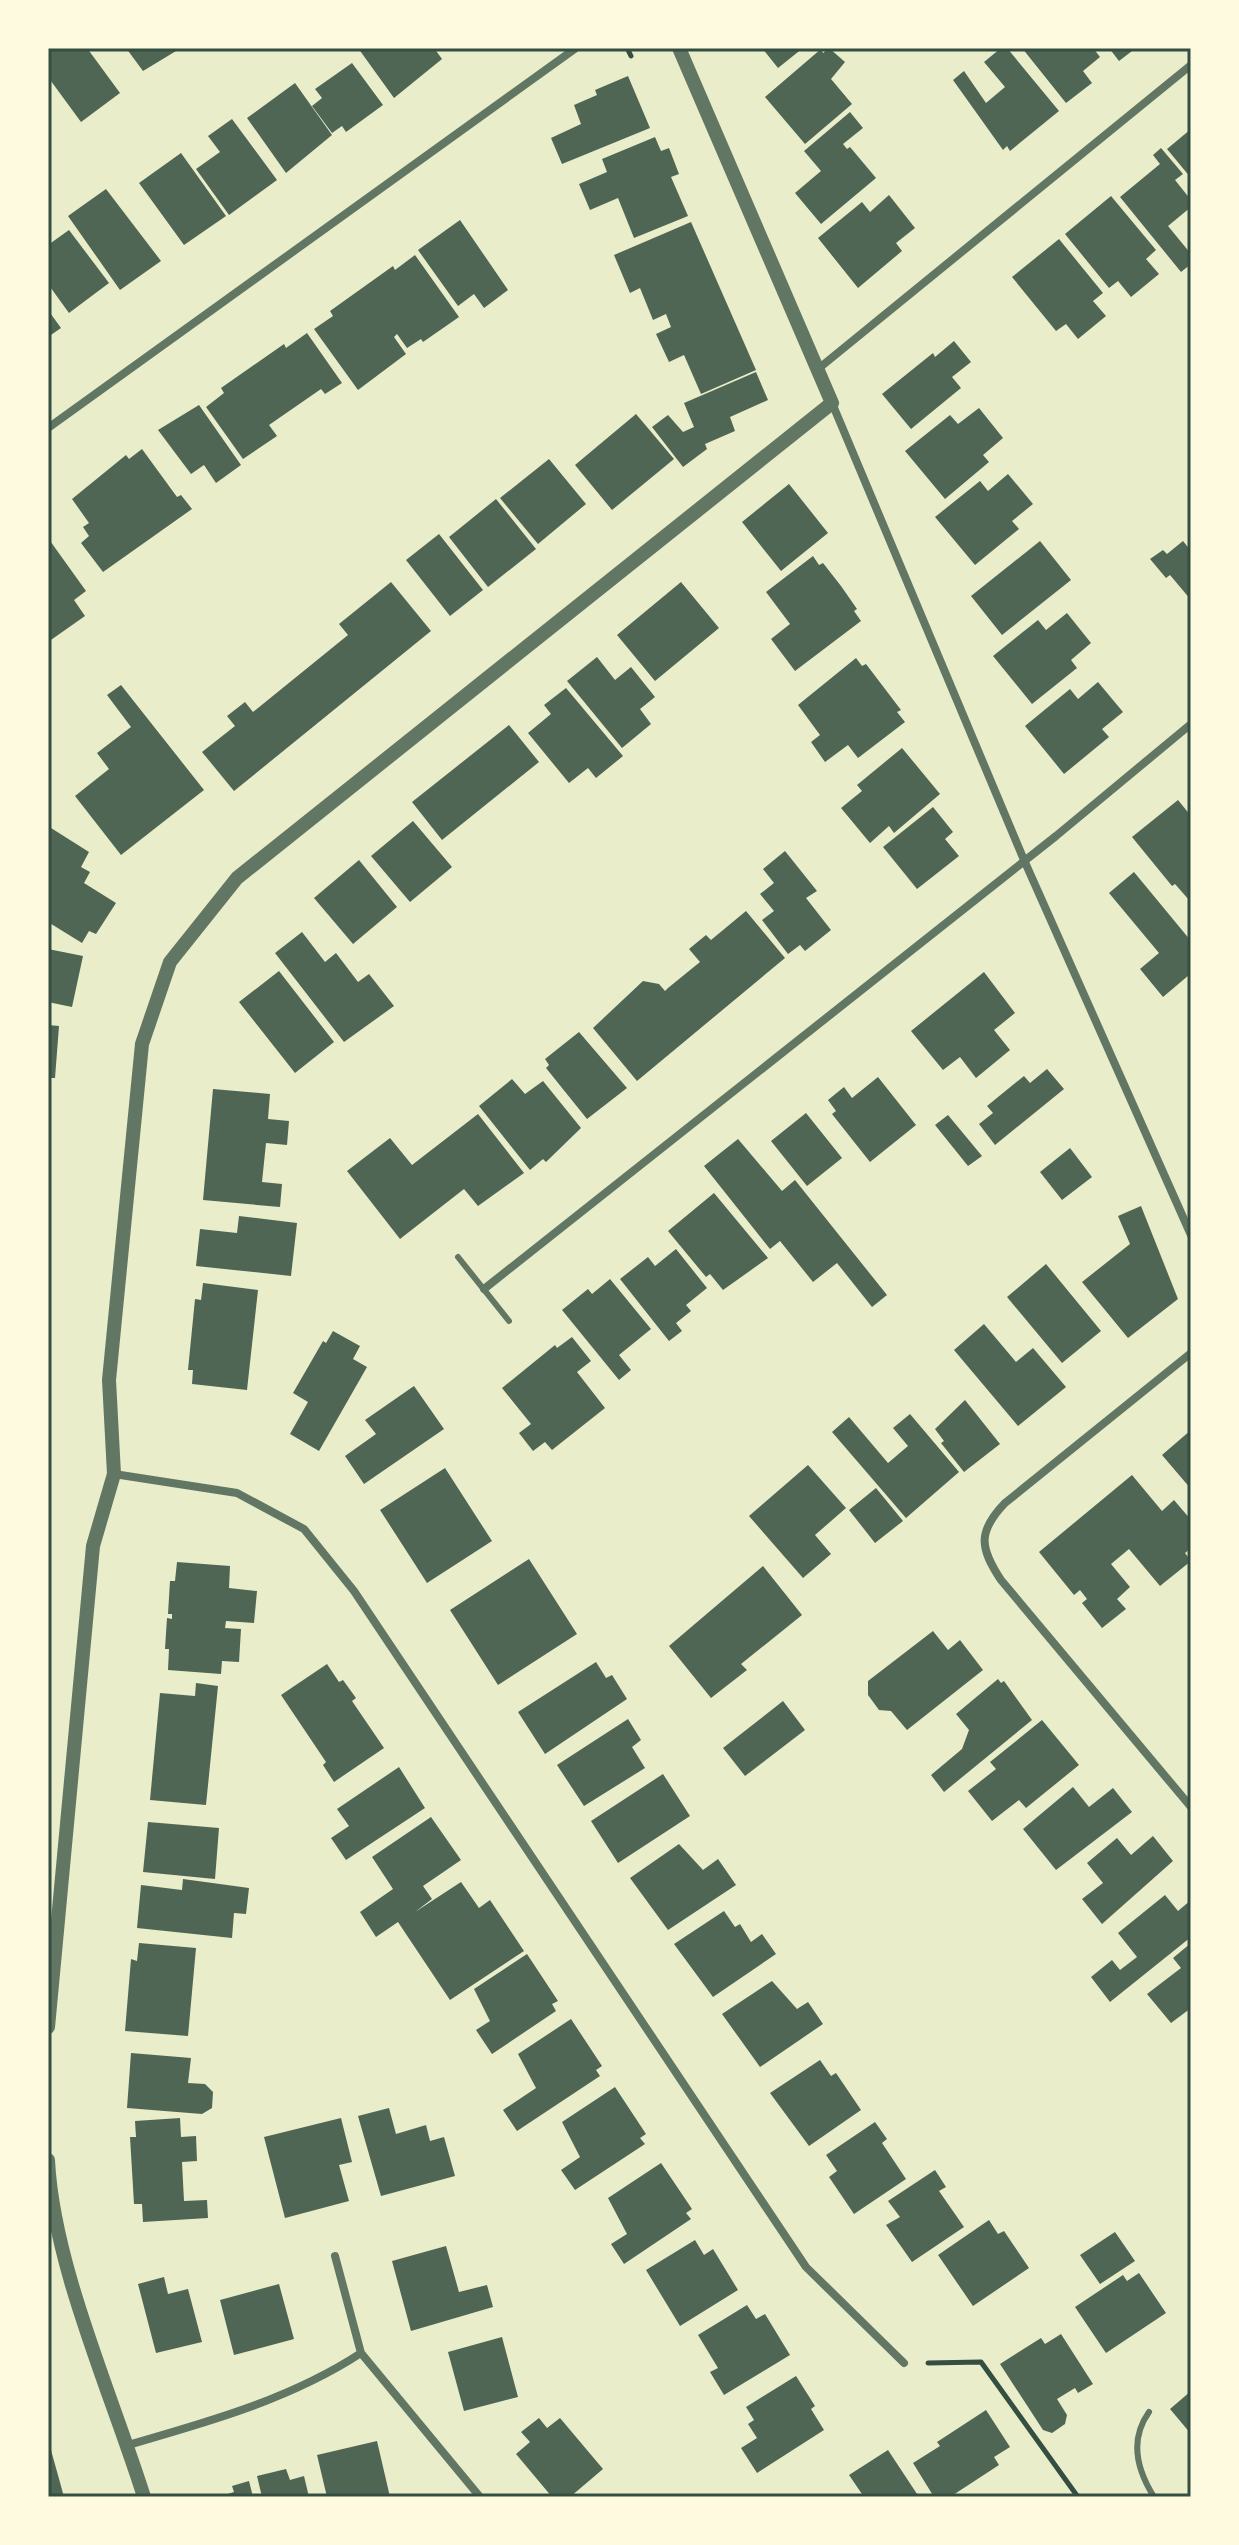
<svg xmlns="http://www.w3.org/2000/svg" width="1239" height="2545" viewBox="0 0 1239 2545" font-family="'Roboto Serif',serif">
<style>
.building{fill:#4f6655}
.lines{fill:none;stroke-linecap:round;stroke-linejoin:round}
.path{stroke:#344e41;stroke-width:5}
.service{stroke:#617663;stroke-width:6}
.minor{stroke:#617663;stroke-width:8}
.tertiary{stroke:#617663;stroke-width:14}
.neatline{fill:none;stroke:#344e41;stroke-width:3}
</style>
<rect width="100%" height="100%" fill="#e9edc9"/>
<path class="building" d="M48,48h39l33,45 -39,29 -33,-45z
M126,48h55l-38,23z
M358,48h76l8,11 -48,39z
M762,48h41l-25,20z
M829,48l16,14 -14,17 21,25 -47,40 -40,-47 56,-48 2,4z
M1001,48h6l52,63 -49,40 -3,-5 -4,4 -50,-70 11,-9 22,32 19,-16 -21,-25z
M1022,48h71l7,9 -17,14 9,12 -26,20z
M1109,48h27l-17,13z
M352,63l31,42 -37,27 -4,-6 -10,7 -20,-27 10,-8 -7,-9z
M628,76l22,52 -88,36 -11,-26 30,-14 -7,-19 23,-10 -2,-5z
M295,83l37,52 -46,38 -39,-55z
M850,112l13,16 -20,16 4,5 3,-2 26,31 -55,46 -26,-31 26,-22 -17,-20z
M232,119l45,61 -48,35 -33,-46 24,-17 -12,-16z
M1191,129v49l-24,-29z
M655,137l6,14 8,-3 10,26 -8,3 17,39 -54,22 -16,-40 -28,12 -11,-26 28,-12 -5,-13z
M1161,148l22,26 -8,6 16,20v7l-23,19 23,28v10l-10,8 -61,-75 40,-33 -7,-9z
M181,153l45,63 -42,29 -45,-62z
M106,189l55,72 -41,29 -52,-74z
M889,195l26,33 -19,15 6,8 -44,37 -40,-50 44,-36 8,10z
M1111,196l45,54 -10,9 13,15 -28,23 -13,-16 -9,7 -44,-54z
M460,220l48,70 -24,18 -10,-14 -16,12 -40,-56z
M691,222l65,148 -55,24 -17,-39 -15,7 -13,-28 15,-7 -5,-13 -13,6 -13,-32 -10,5 -16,-38z
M69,230l40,53 -40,30 -21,-29v-39z
M1059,239l44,54 -10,8 13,15 -28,23 -12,-15 -10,7 -44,-54z
M415,255l44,62 -36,25 -2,-3 -14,9 -10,-14 -3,3 12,17 -48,36 -44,-61 19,-13 -3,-5 63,-45 2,4z
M48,310l13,18 -13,9z
M307,333l35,50 -17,11 -4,-5 -52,36 8,11 -34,23 -37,-52 18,-14 -3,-5 63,-44 2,4z
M954,341l17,21 -19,15 9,11 -50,41 -29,-35 51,-41 2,4z
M756,372l12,28 -38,17 5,14 -30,13 2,5 -24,18 -31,-40 16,-12 15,17 11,-5 -10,-24z
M199,405l42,60 -25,18 -12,-18 -13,9 -33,-44z
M979,408l24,30 -20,17 6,7 -44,37 -40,-48 45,-36 8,9z
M636,414l38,45 -62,51 -37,-45z
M142,449l35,48 4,-2 11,14 -89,63 -22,-29 8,-7 -6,-9 6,-4 -17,-24 54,-44 3,4z
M549,459l37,45 -48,40 -38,-46z
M1008,474l25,30 -21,17 7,8 -44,36 -40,-48 45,-36 8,10z
M789,484l39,49 -47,38 -39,-49z
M496,499l40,50 -48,38 -39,-50z
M439,534l44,56 -33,26 -44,-56z
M48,538l38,53 -12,9 11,16 -37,26z
M1040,541l31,39 -69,55 -31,-39z
M1183,541l8,10v49l-21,-25 -4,3 -16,-19 13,-9 4,4z
M813,556l6,9 4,-2 18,23 16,23 -3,2 7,10 -66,50 -24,-32 19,-15 -24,-32z
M391,582l40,49 -197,160 -32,-39 33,-26 -8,-10 18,-14 8,10 95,-77 -9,-11z
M681,582l38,46 -64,53 -38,-46z
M1067,613l24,30 -20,17 6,8 -45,36 -39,-48 45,-36 8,10z
M597,657l18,23 16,-13 24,30 -15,12 11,15 -29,24 -55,-67z
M856,658l6,8 4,-2 35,46 -4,2 8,10 -47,36 -10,-13 -23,17 -14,-20 9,-7 -22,-30z
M1098,682l25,30 -21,17 7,8 -45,37 -39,-48 45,-37 8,10z
M121,685l83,105 -83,65 -46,-59 34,-27 -12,-16 34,-26 -24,-32z
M566,688l57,68 -27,22 -8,-10 -19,15 -41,-50 23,-19 -7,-9z
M509,725l30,37 -97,78 -30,-38z
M902,748l38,46 -46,39 -5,-7 -19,17 -29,-35 21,-17 -5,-6z
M1178,800l13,16 -2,84 -14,-16 -3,2 -40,-49z
M933,807l20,25 -8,7 14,17 -42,33 -34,-42z
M413,821l39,46 -42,35 -39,-46z
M51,828l38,24 -8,15 9,5 -6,11 32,20 -20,31 -7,-3 -7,12 -34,-21v-89z
M785,851l32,40 -11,7 25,32 -26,21 -5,-6 -12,9 -26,-34 12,-9 -14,-17 14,-11 -11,-14z
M359,860l38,47 -44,37 -39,-46z
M1134,872l57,69v36l-2,-2 -26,22 -23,-28 19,-16 -50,-60z
M746,911l39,47 -148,123 -44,-53 50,-47 16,3 6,7 3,-3 32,-26 -11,-13 17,-14 5,5z
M302,932l23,30 11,-9 22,29 11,-8 25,32 -50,36 -69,-89z
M48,949l35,7 -11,51 -24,-5z
M279,971l55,71 -39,31 -56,-71z
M984,972l31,41 -21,17 16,20 -34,28 -16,-21 -17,13 -32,-39z
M48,1025l11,1 -4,52h-7z
M579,1032l48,56 -40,31 -41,-51 3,-3 -4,-6z
M1047,1069l17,20 -69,56 -16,-21 14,-11 -6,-7 37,-30 6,7z
M878,1077l38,48 -46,37 -38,-48 4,-3 -8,-11 16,-13 8,11z
M512,1079l13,15 18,-13 38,47 -35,34 -3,-3 -13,11 -51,-64z
M213,1089l57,5 -2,25 21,2 -2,24 -21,-2 -4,39 20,2 -2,23 -77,-7z
M806,1113l36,45 -35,28 -36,-45z
M478,1114l46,59 -46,33 -14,-17 -64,50 -53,-68 43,-33 22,27z
M948,1115l34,41 -14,10 -33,-41z
M738,1139l44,52 13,-11 92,115 -15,12 -35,-44 -24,19 -33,-41 -10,8 -66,-83z
M1070,1148l22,29 -30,23 -22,-28z
M714,1193l54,65 -45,32 -13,-16 -4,3 -38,-46z
M1141,1206l37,93 -50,39 -46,-56 48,-38 -12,-28z
M239,1216l58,7 -6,53 -95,-10 4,-37 37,4z
M676,1249l31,39 -21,17 5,6 -15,12 6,8 -13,10 -49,-62 28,-22 7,9z
M1046,1264l55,67 -39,32 -55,-66z
M610,1279l41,50 -32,26 12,15 -12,10 -57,-70 26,-21 4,5z
M203,1283l55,7 -11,100 -55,-6 1,-14h-5l7,-71 6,1z
M984,1324l32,38 17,-14 33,39 -48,39 -64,-76z
M333,1331l27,15 -7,13 14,8 -48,84 -29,-17 18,-32 -15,-9 30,-52 3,2z
M572,1337l19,24 -14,11 28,36 -53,42 -7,-8 -12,9 -14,-18 12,-9 -29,-36 53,-43 2,3z
M414,1386l30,43 -80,55 -19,-28 31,-22 -11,-14z
M965,1400l35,44 -36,28 -23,-29 3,-2 -9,-12z
M910,1414l49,58 -53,46 -74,-86 17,-15 39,46 20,-17 -15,-18z
M1191,1430v59l-29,-34z
M808,1465l38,43 -31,27 16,19 -28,24 -54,-62z
M445,1468l47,73 -65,42 -47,-73z
M1132,1475l30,36 12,-11 17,20v28l-6,5 6,8 -31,25 -31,-37 -18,15 19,23 -13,12 9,10 -24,19 -20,-25 5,-4 -7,-9 -6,5 -35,-43z
M876,1488l27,33 -28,22 -26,-33z
M529,1559l48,75 -79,51 -48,-75z
M177,1562l53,4 -1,22 28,3 -3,32 -28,-2 -1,7 16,1 -2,33 -17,-1 -1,13 -53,-4 1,-21h-4l2,-31 5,1v-5h-4l2,-33h5z
M763,1566l39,49 -61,49 6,6 -36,28 -42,-52z
M933,1631l15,19 12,-10 23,30 -76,60 -16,-19 -12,-1 -11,-15v-14z
M596,1662l10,16 6,-3 15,24 -82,55 -27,-42z
M327,1664l12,18 4,-2 13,18 -4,3 32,47 -50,34 -11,-17 3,-3 -45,-67z
M998,1679l3,4 3,-2 28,39 -88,72 -13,-17 31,-26 7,-19 -13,-16z
M196,1683l22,3 -12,119 -56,-5 10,-107 35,3z
M783,1701l22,29 -60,46 -22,-28z
M628,1719l13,21 -9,7 13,21 -61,38 -27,-41z
M1042,1720l37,45 -53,43 -7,-8 -27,21 -24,-30 28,-22 -6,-7z
M399,1767l26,41 -79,52 -15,-22 18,-12 -12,-17z
M663,1774l27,42 -72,47 -27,-42z
M1073,1787l16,20 24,-19 19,24 -76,58 -33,-41z
M431,1817l30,43 -38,26 9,13 -17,13 46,-30 18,26 11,-8 34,51 -74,49 -52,-78 -22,15 -16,-25 33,-23 -21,-32z
M148,1822l71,6 -4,51 -72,-7z
M1153,1836l20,25 -71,63 -20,-25 21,-16 -16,-20 30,-25 14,17z
M679,1844l24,26 15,-11 18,26 -68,45 -38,-52z
M183,1879l66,9 -3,26 -12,-1 -2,25 -95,-10 4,-43 41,5z
M1165,1895l13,16 13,-11v37l-81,65 -19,-25 21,-17 8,10 17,-13 -19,-24z
M724,1911l11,16 5,-3 11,18 11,-8 14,20 -63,43 -39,-53z
M139,1943l57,5 -8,88 -63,-5 6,-72 6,2z
M1191,1943v65l-20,15 -24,-29 34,-26 -8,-10z
M527,1954l31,47 -6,3 4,7 -64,43 -16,-24 14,-9 -16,-32z
M772,1981l25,28 11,-7 15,22 -63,43 -38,-53z
M571,2019l31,47 -6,4 4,6 -83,55 -14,-21 33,-22 -18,-34z
M131,2053l60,5 -3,25 17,1 8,8 -1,16 -10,6 -75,-6z
M820,2060l11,16 5,-3 25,37 -52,36 -39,-53z
M615,2087l31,47 -6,4 5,6 -70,46 -14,-20 19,-13 -18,-35z
M389,2108l7,26 30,-9 4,16 14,-4 11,39 -74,20 -23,-80z
M180,2118l1,19 15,-1 1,25 -15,1 2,39 23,-1 1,18 -65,4 -1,-18h-8l-4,-67h6l-1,-16z
M341,2118l11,44 -13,3 10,36 -64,17 -21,-81z
M875,2122l12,17 -5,4 24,36 -52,35 -25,-37 8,-6 -11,-16z
M661,2163l31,46 -6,4 5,6 -67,45 -13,-20 16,-10 -19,-36z
M935,2170l11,17 -7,4 25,36 -52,35 -26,-37 14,-8 -12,-16z
M989,2220l9,14 6,-3 25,37 -56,38 -35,-51z
M1115,2232l20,29 -35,23 -20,-29z
M695,2240l9,15 9,-6 25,41 -58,36 -34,-56z
M446,2246l13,46 28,-7 6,22 -82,24 -19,-70z
M1139,2273l27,40 -60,40 -31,-46 48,-32 4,6z
M164,2277l4,17 20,-5 14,53 -46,11 -18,-69z
M279,2284l15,55 -60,16 -14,-55z
M747,2305l9,14 9,-5 25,41 -66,40 -14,-23 8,-4 -20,-33z
M1061,2334l32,50 -15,9 -3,-5 -18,11 10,16 -2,9 -13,9 -9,-3 -43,-66 41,-26 4,6z
M502,2337l16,60 -54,14 -16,-59z
M796,2376l19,30 -4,3 13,21 -67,43 -16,-25 16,-10 -9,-14 6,-4 -8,-13z
M1191,2391v43l-21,-25z
M986,2410l24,37 -16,10 5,8 -49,32h-16l-21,-34 27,-17 -3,-4z
M539,2418l8,10 13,-10 43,51 -33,28h-18l-36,-43 14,-12 -9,-10z
M377,2441l13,56h-63l-10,-42z
M49,2443l12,43 3,11h-16z
M888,2450l31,47h-55l-15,-22z
M286,2469l4,11 14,-4 5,21h-47l-5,-21z
M249,2481l4,16h-35l16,-5 -2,-6z"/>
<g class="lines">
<path class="path" d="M627,48l4,8
M928,2363l53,-1 97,135"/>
<path class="service" d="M458,1257l51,64
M1149,2412c-20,28 -12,58 5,85"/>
<path class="minor" d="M818,369l373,-304
M832,403l192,457 167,375
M48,428l528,-380
M484,1289l572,-453 135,-112
M1191,1353l-186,150c-28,29 -25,45 -4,77l190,227
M114,1474l123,19 67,36 50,62 452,676 98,96
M335,2256l26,97
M128,2445c80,-23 163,-46 233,-92l119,144"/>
<path class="tertiary" d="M48,2027l45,-481 21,-72 -5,-94 33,-336 28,-82 67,-84 595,-475 -153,-355
M48,2160c5,104 64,235 96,337"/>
</g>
<rect width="1239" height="2545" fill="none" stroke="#fefae0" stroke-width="100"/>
<rect x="50" y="50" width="1139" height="2445" class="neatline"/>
</svg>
